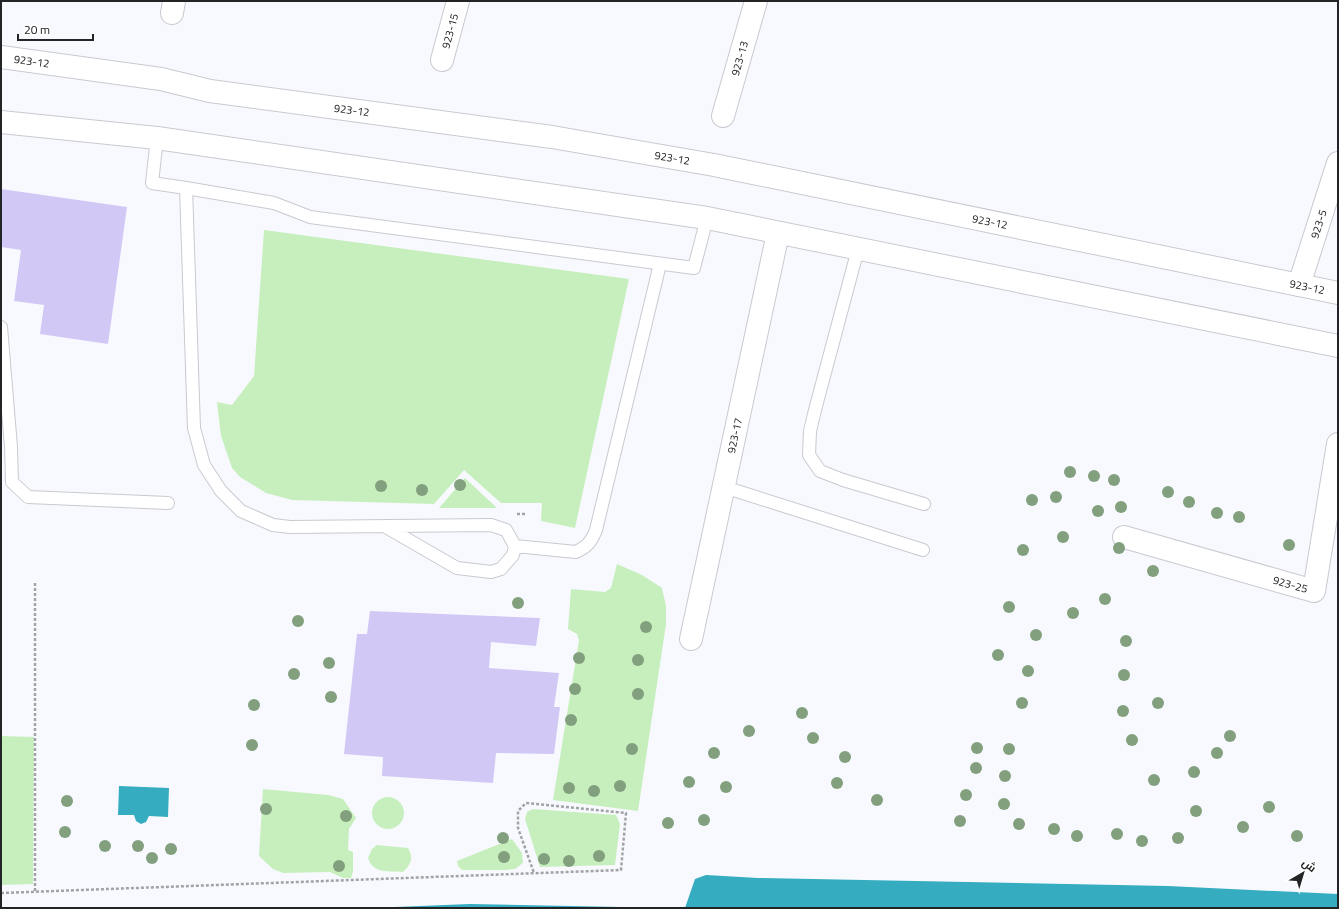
<svg xmlns="http://www.w3.org/2000/svg" width="1339" height="909" viewBox="0 0 1339 909" font-family="Georgia,Cairo,serif">
<style>
.green{fill:#c7efbe}
.water{fill:#35acc0}
.building{fill:#d2c8f6}
.lines{fill:none;stroke-linecap:round;stroke-linejoin:round}
.service-casing{stroke:#c8cad0;stroke-width:14}
.minor-casing{stroke:#c8cad0;stroke-width:24}
.path{stroke:#a2a3a7;stroke-width:2.5;stroke-dasharray:3 2;stroke-linecap:butt}
.service{stroke:#fff;stroke-width:12}
.minor{stroke:#fff;stroke-width:22}
.tree{fill:#829f7e}
.labels{text-anchor:middle;stroke-width:3;stroke-linejoin:round;paint-order:stroke}
.street-label{font-size:11px;fill:#232426;stroke:#fff}
</style>
<rect width="100%" height="100%" fill="#f8f9fe"/>
<path class="green" d="M264,230l365,49 -54,249 -34,-7 1,-18h-41l-37,-33 -30,34 -142,-4 -26,-7 -26,-16 -8,-9 -11,-32 -4,-34 15,3 22,-29z
M465,478l32,30h-58z
M617,564l25,11 20,13 4,18v18l-28,187 -85,-11 26,-160 -2,-6 -9,-5 3,-40 34,3 6,-4z
M1,736l33,1 -1,147 -32,1z
M263,789l65,6 15,4 13,19 -7,11 -1,21 5,2v20l-2,6h-8l-13,-6 -47,1 -10,-4 -14,-13z
M372 813a16 16 0 1 1 32 0a16 16 0 1 1-32 0Z
M533,809l83,6 4,9 -5,41 -75,2 -15,-48 2,-7z
M512,839l10,14 1,10 -8,6 -9,1h-44l-4,-4 -1,-5z
M377,845l31,3c6,10 3,17 -5,24 -14,-1 -30,2 -35,-14l4,-9z"/>
<path class="water" d="M119,786l50,2 -1,29 -19,-1 -3,6 -5,2 -5,-3 -2,-6h-16z
M706,875l52,3 410,8 170,8v14h-653l10,-29z
M470,904l200,4h-300z"/>
<path class="building" d="M1,189l126,18 -19,137 -68,-10 4,-29 -30,-4 7,-51 -20,-3z
M370,611l170,7 -4,28 -45,-4 -2,26 70,5 -5,34h6l-6,47 -58,-1 -3,30 -111,-7 1,-19 -39,-3 13,-120h10z"/>
<g class="lines">
<defs>
<path id="service" d="M157,138l-5,45 34,5 8,240 10,37 17,26 20,20 32,14 17,2 201,-2 15,5 9,16 61,6c12,-6 15,-10 20,-22l64,-266
M186,188l88,15 36,14 384,51 13,-50
M858,249l-43,161 -5,21 -1,24 11,16 23,9 81,24
M1,327l10,120 1,35 16,15 140,6
M724,487l199,63
M386,527l71,41 34,4 10,-3 12,-14 2,-9"/>
<g id="minor">
<path d="M172,13l2,-12"/>
<path id="s1" d="M1,57l160,22 49,12 342,46 162,28 624,128"/>
<path id="s2" d="M442,60l16,-59"/>
<path id="s3" d="M723,116l33,-115"/>
<path d="M1,122l156,16 550,80 631,128"/>
<path id="s4" d="M1299,285l39,-122"/>
<path id="s5" d="M1124,537l190,54 24,-147"/>
<path id="s6" d="M691,639l87,-406"/>
</g>
</defs>
<use href="#service" class="service-casing"/>
<use href="#minor" class="minor-casing"/>
<path class="path" d="M517,514h9
M35,583v308
M1,893l620,-23 5,-57 -100,-10 -8,8v17l16,45"/>
<use href="#service" class="service"/>
<use href="#minor" class="minor"/>
</g>
<g class="tree">
<circle cx="1070" cy="472" r="6"/>
<circle cx="1094" cy="476" r="6"/>
<circle cx="1114" cy="480" r="6"/>
<circle cx="460" cy="485" r="6"/>
<circle cx="381" cy="486" r="6"/>
<circle cx="422" cy="490" r="6"/>
<circle cx="1168" cy="492" r="6"/>
<circle cx="1056" cy="497" r="6"/>
<circle cx="1032" cy="500" r="6"/>
<circle cx="1189" cy="502" r="6"/>
<circle cx="1121" cy="507" r="6"/>
<circle cx="1098" cy="511" r="6"/>
<circle cx="1217" cy="513" r="6"/>
<circle cx="1239" cy="517" r="6"/>
<circle cx="1063" cy="537" r="6"/>
<circle cx="1289" cy="545" r="6"/>
<circle cx="1119" cy="548" r="6"/>
<circle cx="1023" cy="550" r="6"/>
<circle cx="1153" cy="571" r="6"/>
<circle cx="1105" cy="599" r="6"/>
<circle cx="518" cy="603" r="6"/>
<circle cx="1009" cy="607" r="6"/>
<circle cx="1073" cy="613" r="6"/>
<circle cx="298" cy="621" r="6"/>
<circle cx="646" cy="627" r="6"/>
<circle cx="1036" cy="635" r="6"/>
<circle cx="1126" cy="641" r="6"/>
<circle cx="998" cy="655" r="6"/>
<circle cx="579" cy="658" r="6"/>
<circle cx="638" cy="660" r="6"/>
<circle cx="329" cy="663" r="6"/>
<circle cx="1028" cy="671" r="6"/>
<circle cx="294" cy="674" r="6"/>
<circle cx="1124" cy="675" r="6"/>
<circle cx="575" cy="689" r="6"/>
<circle cx="638" cy="694" r="6"/>
<circle cx="331" cy="697" r="6"/>
<circle cx="1022" cy="703" r="6"/>
<circle cx="1158" cy="703" r="6"/>
<circle cx="254" cy="705" r="6"/>
<circle cx="1123" cy="711" r="6"/>
<circle cx="802" cy="713" r="6"/>
<circle cx="571" cy="720" r="6"/>
<circle cx="749" cy="731" r="6"/>
<circle cx="1230" cy="736" r="6"/>
<circle cx="813" cy="738" r="6"/>
<circle cx="1132" cy="740" r="6"/>
<circle cx="252" cy="745" r="6"/>
<circle cx="977" cy="748" r="6"/>
<circle cx="632" cy="749" r="6"/>
<circle cx="1009" cy="749" r="6"/>
<circle cx="714" cy="753" r="6"/>
<circle cx="1217" cy="753" r="6"/>
<circle cx="845" cy="757" r="6"/>
<circle cx="976" cy="768" r="6"/>
<circle cx="1194" cy="772" r="6"/>
<circle cx="1005" cy="776" r="6"/>
<circle cx="1154" cy="780" r="6"/>
<circle cx="689" cy="782" r="6"/>
<circle cx="837" cy="783" r="6"/>
<circle cx="620" cy="786" r="6"/>
<circle cx="726" cy="787" r="6"/>
<circle cx="569" cy="788" r="6"/>
<circle cx="594" cy="791" r="6"/>
<circle cx="966" cy="795" r="6"/>
<circle cx="877" cy="800" r="6"/>
<circle cx="67" cy="801" r="6"/>
<circle cx="1004" cy="804" r="6"/>
<circle cx="1269" cy="807" r="6"/>
<circle cx="266" cy="809" r="6"/>
<circle cx="1196" cy="811" r="6"/>
<circle cx="346" cy="816" r="6"/>
<circle cx="704" cy="820" r="6"/>
<circle cx="960" cy="821" r="6"/>
<circle cx="668" cy="823" r="6"/>
<circle cx="1019" cy="824" r="6"/>
<circle cx="1243" cy="827" r="6"/>
<circle cx="1054" cy="829" r="6"/>
<circle cx="65" cy="832" r="6"/>
<circle cx="1117" cy="834" r="6"/>
<circle cx="1077" cy="836" r="6"/>
<circle cx="1297" cy="836" r="6"/>
<circle cx="503" cy="838" r="6"/>
<circle cx="1178" cy="838" r="6"/>
<circle cx="1142" cy="841" r="6"/>
<circle cx="105" cy="846" r="6"/>
<circle cx="138" cy="846" r="6"/>
<circle cx="171" cy="849" r="6"/>
<circle cx="599" cy="856" r="6"/>
<circle cx="504" cy="857" r="6"/>
<circle cx="152" cy="858" r="6"/>
<circle cx="544" cy="859" r="6"/>
<circle cx="569" cy="861" r="6"/>
<circle cx="339" cy="866" r="6"/>
</g>
<g class="labels">
<g class="street-label">
<text dy="4" stroke="none"><textPath href="#s2" startOffset="30">923-15</textPath></text>
<text dy="4" stroke="none"><textPath href="#s3" startOffset="60">923-13</textPath></text>
<text dy="4" stroke="none"><textPath href="#s1" startOffset="31">923-12</textPath></text>
<text dy="4" stroke="none"><textPath href="#s1" startOffset="355">923-12</textPath></text>
<text dy="4" stroke="none"><textPath href="#s1" startOffset="679">923-12</textPath></text>
<text dy="4" stroke="none"><textPath href="#s1" startOffset="1003">923-12</textPath></text>
<text dy="4" stroke="none"><textPath href="#s4" startOffset="64">923-5</textPath></text>
<text dy="4" stroke="none"><textPath href="#s1" startOffset="1327">923-12</textPath></text>
<text dy="4" stroke="none"><textPath href="#s6" startOffset="208">923-17</textPath></text>
<text dy="4" stroke="none"><textPath href="#s5" startOffset="173">923-25</textPath></text>
</g>
</g>
<rect width="1339" height="909" fill="none" stroke="#232426" stroke-width="4"/>
<g transform="translate(1303 873) rotate(38)" stroke="#ffffff" stroke-width="3" paint-order="stroke">
<path d="M0-3L7 15L0 10L-7 15Z" fill="#232426"/>
<text y="-6" font-size="11" font-weight="bold" text-anchor="middle" fill="#232426">ش</text>
</g>
<path d="M18 34v6h75v-6" fill="none" stroke="#232426" stroke-width="2"/>
<text x="24" y="34" font-size="12" fill="#232426" stroke="#ffffff" stroke-width="3" paint-order="stroke">20 m</text>
</svg>
